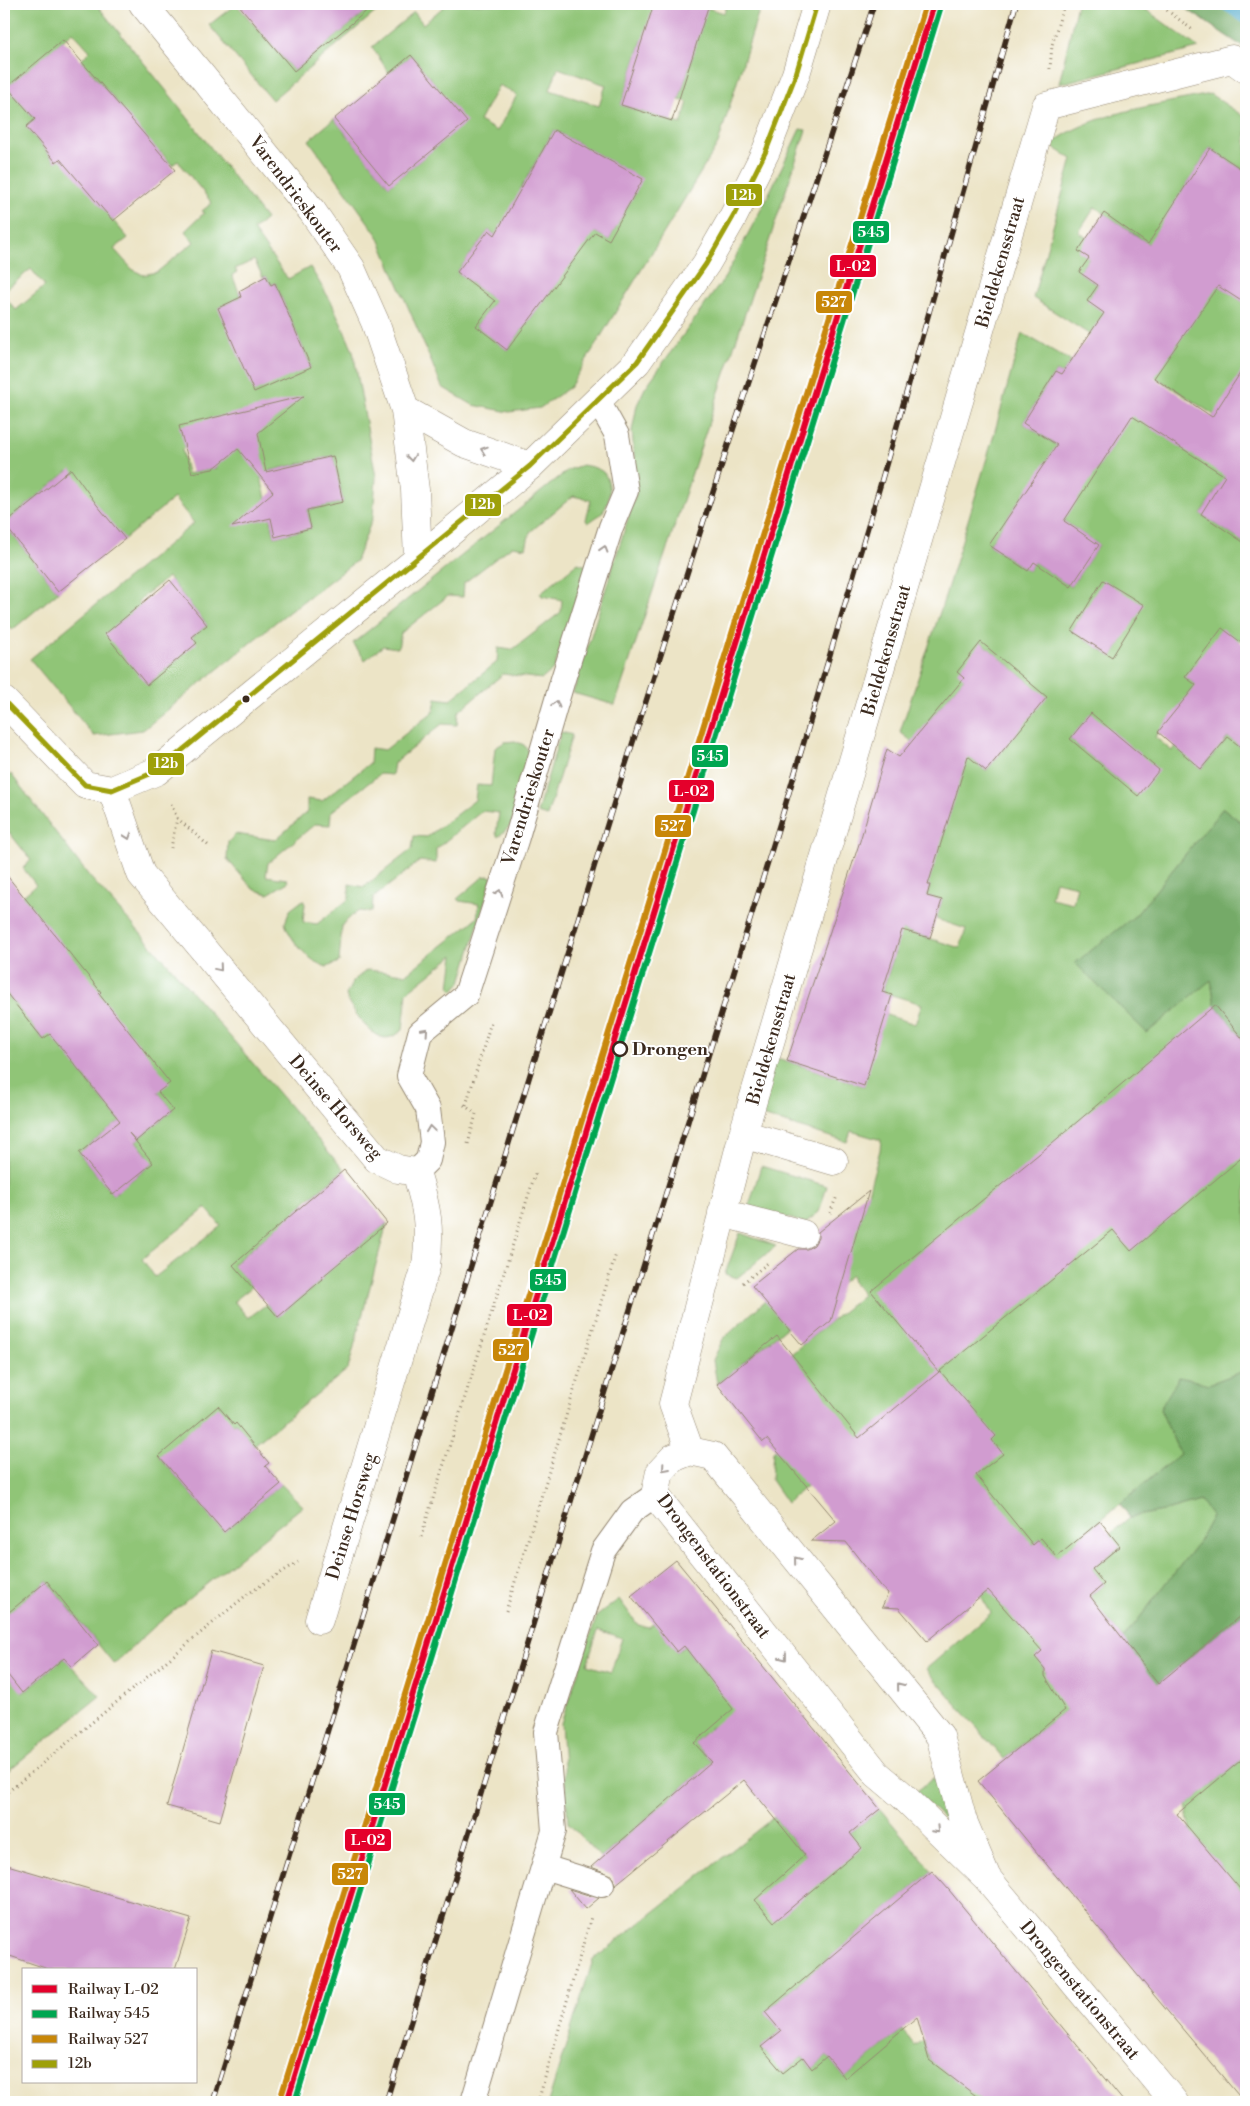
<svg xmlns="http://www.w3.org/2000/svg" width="1250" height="2106" viewBox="0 0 1250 2106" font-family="'Libre Bodoni',serif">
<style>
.green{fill:#90c577;stroke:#66784a;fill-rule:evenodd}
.forest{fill:#74aa68;stroke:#586a43}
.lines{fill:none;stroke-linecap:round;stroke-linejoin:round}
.stream{stroke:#4aa6c8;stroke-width:12}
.building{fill:#d19cd0}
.lane-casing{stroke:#948772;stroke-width:26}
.street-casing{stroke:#948772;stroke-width:29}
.secondary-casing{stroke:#948772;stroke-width:29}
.path{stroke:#948772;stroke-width:3;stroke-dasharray:1 4;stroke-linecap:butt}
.lane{stroke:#fff;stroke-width:24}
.street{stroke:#fff;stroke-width:28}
.secondary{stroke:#fff;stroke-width:28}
.rail-casing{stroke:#3b2a1e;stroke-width:5.5}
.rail{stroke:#fff;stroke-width:4;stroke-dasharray:11;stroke-linecap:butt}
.bus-1-casing{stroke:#fff;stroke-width:9}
.bus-1{stroke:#9ea009;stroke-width:5}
.rail-1-casing{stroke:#fff;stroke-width:10}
.rail-2-casing{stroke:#fff;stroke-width:10}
.rail-3-casing{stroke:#fff;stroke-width:10}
.rail-1{stroke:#e4002b;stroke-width:6}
.rail-2{stroke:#00a651;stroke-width:6}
.rail-3{stroke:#c88708;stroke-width:6}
.oneway{stroke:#a79f9a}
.bus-dot{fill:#3b2a1e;stroke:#fff;stroke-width:2}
.stop-dot{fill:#fff;stroke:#3b2a1e;stroke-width:2.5}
.labels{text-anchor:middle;stroke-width:4;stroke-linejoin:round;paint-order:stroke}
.street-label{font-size:18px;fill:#3b2a1e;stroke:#fff}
.stop-label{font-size:18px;font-weight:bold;fill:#3b2a1e;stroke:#fff;text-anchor:start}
.line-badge{stroke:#fff;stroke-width:2}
.badge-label{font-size:14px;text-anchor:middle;font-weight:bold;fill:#fff}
</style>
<rect width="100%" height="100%" fill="#fff"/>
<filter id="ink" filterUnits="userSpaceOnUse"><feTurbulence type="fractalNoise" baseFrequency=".02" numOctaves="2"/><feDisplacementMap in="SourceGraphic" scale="10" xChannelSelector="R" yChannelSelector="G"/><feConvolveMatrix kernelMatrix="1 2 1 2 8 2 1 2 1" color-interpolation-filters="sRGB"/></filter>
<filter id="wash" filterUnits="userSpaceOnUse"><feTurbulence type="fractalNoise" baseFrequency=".0096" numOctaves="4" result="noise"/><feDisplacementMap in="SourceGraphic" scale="20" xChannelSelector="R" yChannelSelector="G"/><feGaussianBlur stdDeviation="1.12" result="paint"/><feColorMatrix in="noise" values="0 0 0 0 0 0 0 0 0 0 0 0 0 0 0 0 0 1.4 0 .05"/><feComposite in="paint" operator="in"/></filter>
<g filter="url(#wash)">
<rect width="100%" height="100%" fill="#ece4c6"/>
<path class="green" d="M4,4h92l78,96 92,119 -13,11 35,49 22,-12 22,36 21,48 23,126 -3,40 -17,44 -79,60 -134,109 -49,6 -64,-77 164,-136 -20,-25 -52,43 -54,-70 -64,53 54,68 -46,38 -8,-10v-324l12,14 29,-24 -14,-17 -27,22zM73,32l17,19 -9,9 40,47 -65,55 -30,-35 9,-8 -27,-32zM161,152l11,13 6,-4 34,42 -10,8 2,2 -19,18 9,11 -37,30 -14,3 -11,-6 -18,-20 14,-11 -29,-34zM254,260l9,17 3,-1 5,9 4,-2 36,84 -93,-59 23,-11 -9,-22 5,-3 -2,-3zM211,442l5,26 -29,6 -5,-25zM333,456l10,46 -36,8 4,18 -36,9 -15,-64zM168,577l39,48 -32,26 6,6 -34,28 -7,-80 -2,-4z
M236,4l58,67 69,-57 -8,-10h30l-113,96 -63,-75z
M447,4h247l30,9 3,-9h34l-43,140 -148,243 -30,21 -31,4 -36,-7 -31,-18 -64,-151 -69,-96 25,-21 55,67 63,-52 -28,-35 14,-12 -27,-32 -22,18 -17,-26 42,-35 9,12zM642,40l50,17 -13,43 9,2 -7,22 -60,-19zM558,68l48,17 -7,21 -49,-16zM499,85l18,10 -20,36 -18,-10zM554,130l88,49 -33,61 -89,-50zM489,230l46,35 4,-5 22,17 -54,73 -31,-24 19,-25 -38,-29z
M1077,4h61l61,44 -140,36z
M1210,94l36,24v54l-36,-24 -30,47 66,44v42l-22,-15 -11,16 33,22v127l-23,35 11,7 -15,12 -18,29 45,30v88l-6,9 -54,36 32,25 -20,28 23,17 7,-10 18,14v75l-23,-18 -87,107 -12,10 87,55 4,25 31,38v327l-37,14 -49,25 20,45 -101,84 -37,113 -5,5 7,7 -2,2 7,17 75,-19 -120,96 -78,-90 65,-56 -10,-17 -39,-47 56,-47 -11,-15 -42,34 -133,-40 -25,22 -16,-23 2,-29 57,-47 -39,-50 72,-59 -10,-13 -2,-7 -134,109 -4,-24 10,-21 42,-38 94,-76 21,-75 1,-10 -30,-9 -4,11 -91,-28 18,-57 90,29v-78l51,16 7,-20 -40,-12 13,-39 -5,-27 70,22 6,-19 -30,-10 6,-19 -15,-4 3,-10 -8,-3 8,-127 -30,-24 42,-126 51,-168 29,-105 49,28 -9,13 -6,-3 -33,52 73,48 44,-70 54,42 20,-28 -181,-117 39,-139 -22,-14c40,-33 110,-40 160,-51zM1095,207l96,66 -65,54 -39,-26 11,-16 -19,-13 10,-14 -2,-20 -8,-6zM1024,494l75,51 -28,42 -37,-25 -6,9 -39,-26zM1083,612l41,25 -12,20 -40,-26zM981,642l56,47 -37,46 9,8 -23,28 -59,-48 37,-45zM1091,714l46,81 -67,-56zM1169,719l17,14 -14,18 -17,-14zM1196,739l18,15 -13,15zM1055,881l22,5 -4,17 -22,-5zM1041,1538l16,19 -49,8z
M800,129l6,1 -191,575 -42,-12 64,-203 -5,-59 5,-26 8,-17 80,-111 40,-75z
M582,465c7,1 17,3 22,8 9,12 6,31 -3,41 -4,3 -9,6 -13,9l-2,-3 5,-20 -18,-4 -43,36 -4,16 -14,-2 -48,37 -1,14 -15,-1 -47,37 -3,15 -15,-2 -18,14 -12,-17 215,-173z
M578,563l9,3 -33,103 -12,10 -39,-5 -45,38 -1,13 -15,-1 -48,39 -2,12 -12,-1 -49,38 -1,13 -15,-1 -47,39 -2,13 21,3 1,3 -20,12 -15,-5 -26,-30 1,-17 8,-8 39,6 32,-28v-13l15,2 48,-38 1,-15 14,2 49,-39 2,-13 14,2 47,-38 1,-14 14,2 49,-38 1,-12 -20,-4 -2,-3z
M561,732l11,3 -25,81 -10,-3z
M515,741l9,4 6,8 -19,72 -13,12 -2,-4 3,-20 -17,-2 -46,38v14l-16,-2 -47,37 -1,14 -15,-1 -15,14 -3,37 -12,5c-18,-5 -37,-27 -42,-44l5,-13 13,-10 2,4 -2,18 14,2 32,-25v-15l15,3 48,-38 2,-13 13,1 48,-37 2,-15 14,1 4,-38 10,-6z
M11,774l78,102 80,89 175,205 -41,33 46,51 38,-31 -39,146 -94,76 -18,-22 -77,33 65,76 57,-48 22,22 -148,120 -41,38 -67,-83 -43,35v-626l39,49 57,-47 -66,-46 -30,24v-58l32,-27 -13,-17 8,-8 -27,-34v-46zM131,1035l27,57 15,18 -37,31 17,22 -40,32 -34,-42 41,-32 -38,-47zM206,1208l15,18 -66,51 -13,-18zM279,1226l44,53 -45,38 -11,-13 -19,14 -14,-17 18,-14 -19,-23z
M488,876l4,1 -31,105 -8,9 -3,-4 4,-32 -47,37 -4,38c-19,16 -30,5 -43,-11 -6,-8 -11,-14 -14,-24l7,-14 14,-11 39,4 71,-56 2,-14 -20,-3 -2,-2 26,-22z
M761,1166l66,20 -8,26 -14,11 -56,-17z
M740,1233l36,13 -39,32 -12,-4z
M1200,1501l12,15 -15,28 -74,95 -33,-43 14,-12 -12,-15 28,-22 -10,-13 20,-17 39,-7z
M619,1599l19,26 11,2 5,-4 23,29 7,-6 22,28 44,36 -40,18 -16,15 18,19 -111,96 -33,-35 -7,-100 36,-107zM598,1630l24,8 -11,34 -24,-7z
M64,1658l36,38 -96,78v-104l19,23z
M1246,1756v132l-4,4 -51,-61 -5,-25z
M933,1778l10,3 11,47 -38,-36z
M880,1809l52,62 -167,141 16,19 -20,16 22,26 20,-16 9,12 15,-13 18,22 57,-48 12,16 9,-6 6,20 57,36 -7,6h-431l45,-142 181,-143 31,38 45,-22z"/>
<path class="forest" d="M1179,4h67v45z
M1223,808l23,18v217l-31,-38 -4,-25 -64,53 -72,-70 61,-48z
M1246,1370v241l-97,80 -37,-42 11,-10 74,-95 15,-28 -12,-15 -31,9 -39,7 -10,-13 60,-50 -20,-45 19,-32 30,7z"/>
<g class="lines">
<path class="stream" d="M1225,4l21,14"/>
</g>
<g id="blocks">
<path class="building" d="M238,4h137l-81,67z
M654,4h55l-37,117 -51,-16z
M63,40l112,130 -62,51 -53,-62 -4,3 -30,-35 9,-8 -28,-32z
M411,55l56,67 -78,64 -55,-67z
M554,130l89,49 -34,61 -14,-8 -88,118 -31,-24 19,-25 -38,-29 32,-42 6,5z
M1210,148l36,24v132l-28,-18 -64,92 58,39 34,-53v180l-45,-30 24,-38 -93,-60 -68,105 35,24 -28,42 -37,-25 -6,9 -39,-26 68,-100 -34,-22 33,-52 6,3 42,-61 -17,-12 11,-16 -19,-13 10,-14 -11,-7 26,-38 44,31z
M266,276l5,9 4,-2 36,84 -57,25 -36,-84 23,-11 -2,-6z
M304,396l-46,37 8,39 67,-16 10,46 -36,8 4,18 -36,9 -4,-19 -39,9 41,-35 -35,-43 -25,20 -21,4 -13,-47z
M71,469l26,36 28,34 -67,53 -54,-68z
M170,580l37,45 -15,12 5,6 -50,42 -42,-51z
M1103,580l41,25 -32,52 -40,-26z
M1222,628l24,18v105l-18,-14 -27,32 -43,-37 38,-47 -11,-8z
M981,642l66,55 -61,74 -18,-15 -40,129h2l-3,11 15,4 -12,38 -28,-8 -20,62 10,3 -28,91 -77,-25 73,-220 27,-92 12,8 65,-79 -7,-6z
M1091,713l68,57 -21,26 -68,-57z
M4,872l97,120 -2,2 71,89 -12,9 15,18 -37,31 -7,-8 24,30 -40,32 -34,-42 41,-32 -70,-87 -7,5 -39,-49z
M1215,1005l31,38v111l-115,97 -18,-21 -173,141 56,65 -4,4 11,14 -27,21 57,70 8,-7 16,19 43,-36 20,25 -28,23 12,15 -14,12 68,88 88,-73v145l-69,58 69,82v206h-2l-91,-108 -175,-213 87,-71 -20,-34v-7l-10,-12 7,-6 -54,-61 -61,51 -28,-33 -17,-1 6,-14 -8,-7 -34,-44 -35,-1 25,-20 -69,-82 -4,3 -46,-58 60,-48 82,102 80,-66 -68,-81 174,-142z
M344,1170l43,53 -65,54 1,2 -45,38 -45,-52z
M869,1191l-38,130 -29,24 -50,-59 46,-37h9l7,-4 4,-7v-6z
M218,1406l16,19 2,-2 18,22 15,18 -4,3 16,18 -57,48 -65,-76z
M676,1560l204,249 -30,24 12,15 -88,74 -19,-22 50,-45 -61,-75 -129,105 -3,-10 -21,-8 121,-105 -18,-19 39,-34 -49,-63 -7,6 -46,-56z
M47,1581l51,64 -26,22 -8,-9 -42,35 -18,-23v-54z
M211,1651l53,15 -44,155 -53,-15z
M4,1864l187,55 -16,51h-124l-47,-16z
M932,1871l17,19 175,212h-140l-55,-42 -12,-43 -72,61 -18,-22 -15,13 -9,-12 -20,16 -22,-26 20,-16 -16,-19z
M569,1889l29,9h1l-13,11z"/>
</g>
</g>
<g filter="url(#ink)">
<use href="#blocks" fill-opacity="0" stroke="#948772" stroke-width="1"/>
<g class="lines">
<defs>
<path id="lane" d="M416,1172l12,-12 4,-18 -4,-33 -19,-33 11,-43 46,-38 51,-158 46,-158 48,-152 15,-36 -9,-56 -19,-34
M544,1867l58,18
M473,2102l81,-271 -8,-99 57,-181 29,-40 23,-16"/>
<path id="street" d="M143,4l169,207 39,57 24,54 30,88 10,80 3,69
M405,410l59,33 66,23
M112,790l29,84 236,285 21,10 18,3c11,36 15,56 10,94l-107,354
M743,1134l91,27
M722,1213l81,21
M690,1451l-17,-47 70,-270 303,-1028 186,-47 14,10
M987,1878l-24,-57 -23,-85 -227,-280 -23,-5 -17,7 -13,14 -5,23 222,279 25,21 85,83 187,224"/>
<path id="secondary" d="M4,701l81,84 27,5 45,-19 261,-212 112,-93 107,-104 69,-98 27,-47 33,-66 30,-77 21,-70"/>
</defs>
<use href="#lane" class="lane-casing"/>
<use href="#street" class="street-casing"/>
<use href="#secondary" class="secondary-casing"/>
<path class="path" d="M1159,4l35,27
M1050,69l2,-24 12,-41
M171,804l6,14 -6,30
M177,818l33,29
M464,1105l12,9 -8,30
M466,1105l26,-86
M830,1213l7,-17
M743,1283l26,-21
M421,1537l115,-366
M506,1611l110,-357
M4,1795l245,-202 49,-31
M538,2102l53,-185"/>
<use href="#lane" class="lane"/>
<use href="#street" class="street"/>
<use href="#secondary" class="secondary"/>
<defs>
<path id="rail" d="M213,2102l411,-1332 106,-331 144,-435
M386,2102l396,-1286 98,-330 136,-482"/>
</defs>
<use href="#rail" class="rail-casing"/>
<use href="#rail" class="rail"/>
<defs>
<path id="bus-1" d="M4,701l81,84 27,5 45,-19 373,-305 107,-104 69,-98 27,-47 33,-66 30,-77 21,-70"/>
</defs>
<use href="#bus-1" class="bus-1-casing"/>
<use href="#bus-1" class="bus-1"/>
<defs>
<path id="rail-1" d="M287,2102l647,-2098"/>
<path id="rail-2" d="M295,2102l646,-2096"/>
<path id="rail-3" d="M280,2100l646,-2096"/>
</defs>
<use href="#rail-1" class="rail-1-casing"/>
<use href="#rail-2" class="rail-2-casing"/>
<use href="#rail-3" class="rail-3-casing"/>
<use href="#rail-1" class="rail-1"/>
<use href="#rail-2" class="rail-2"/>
<use href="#rail-3" class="rail-3"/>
</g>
<defs><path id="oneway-chevron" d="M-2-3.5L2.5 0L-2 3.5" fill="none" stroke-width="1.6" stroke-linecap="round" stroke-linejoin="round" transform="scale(1.25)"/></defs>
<g class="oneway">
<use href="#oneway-chevron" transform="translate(484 450) rotate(-161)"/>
<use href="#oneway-chevron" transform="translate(411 458) rotate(83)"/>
<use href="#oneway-chevron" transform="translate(604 549) rotate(-73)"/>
<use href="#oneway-chevron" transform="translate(556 704) rotate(-74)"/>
<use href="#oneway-chevron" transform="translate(128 836) rotate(71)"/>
<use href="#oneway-chevron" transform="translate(499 893) rotate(-72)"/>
<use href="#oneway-chevron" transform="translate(219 968) rotate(50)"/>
<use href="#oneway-chevron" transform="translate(425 1031) rotate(-48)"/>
<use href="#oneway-chevron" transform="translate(430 1129) rotate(-98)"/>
<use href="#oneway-chevron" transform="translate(665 1468) rotate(131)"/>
<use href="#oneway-chevron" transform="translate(797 1560) rotate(-129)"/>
<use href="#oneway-chevron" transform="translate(784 1657) rotate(52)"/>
<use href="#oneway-chevron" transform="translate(900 1686) rotate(-129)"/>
<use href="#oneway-chevron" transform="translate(936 1830) rotate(46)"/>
</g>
</g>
<circle class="bus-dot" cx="246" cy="699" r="4.5"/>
<circle class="stop-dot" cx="620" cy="1049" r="7"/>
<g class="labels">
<g class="street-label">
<text transform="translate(296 194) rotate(53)" y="6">Varendrieskouter</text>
<text transform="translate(1000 262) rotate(-74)" y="6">Bieldekensstraat</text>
<text transform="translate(886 650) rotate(-74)" y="6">Bieldekensstraat</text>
<text transform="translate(528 797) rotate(-73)" y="6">Varendrieskouter</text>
<text transform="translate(771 1039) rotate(-74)" y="6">Bieldekensstraat</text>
<text transform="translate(336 1107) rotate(49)" y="6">Deinse Horsweg</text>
<text transform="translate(351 1516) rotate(-73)" y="6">Deinse Horsweg</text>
<text transform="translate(714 1566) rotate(53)" y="6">Drongenstationstraat</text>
<text transform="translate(1080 1990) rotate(50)" y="6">Drongenstationstraat</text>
</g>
<g class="stop-label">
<text x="632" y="1055">Drongen</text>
</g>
</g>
<g class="line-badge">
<rect x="725" y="183" width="38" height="24" rx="5" fill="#9ea009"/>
<rect x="852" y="220" width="38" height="24" rx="5" fill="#00a651"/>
<rect x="829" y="254" width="48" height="24" rx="5" fill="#e4002b"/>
<rect x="815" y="290" width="38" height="24" rx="5" fill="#c88708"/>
<rect x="464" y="493" width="38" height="24" rx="5" fill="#9ea009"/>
<rect x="691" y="744" width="38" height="24" rx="5" fill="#00a651"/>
<rect x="147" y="752" width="38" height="24" rx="5" fill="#9ea009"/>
<rect x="668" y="779" width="47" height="24" rx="5" fill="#e4002b"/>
<rect x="654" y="814" width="38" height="24" rx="5" fill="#c88708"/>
<rect x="529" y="1268" width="38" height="24" rx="5" fill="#00a651"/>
<rect x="506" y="1303" width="47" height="24" rx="5" fill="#e4002b"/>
<rect x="492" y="1338" width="38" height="24" rx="5" fill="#c88708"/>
<rect x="368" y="1792" width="38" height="24" rx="5" fill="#00a651"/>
<rect x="344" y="1828" width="48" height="24" rx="5" fill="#e4002b"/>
<rect x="331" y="1862" width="38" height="24" rx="5" fill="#c88708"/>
</g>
<g class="badge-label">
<text x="744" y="200">12b</text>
<text x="871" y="237">545</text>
<text x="853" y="271">L-02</text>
<text x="834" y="307">527</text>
<text x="483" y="509">12b</text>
<text x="710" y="761">545</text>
<text x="166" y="768">12b</text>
<text x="691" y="796">L-02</text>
<text x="673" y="831">527</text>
<text x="548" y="1285">545</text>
<text x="530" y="1320">L-02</text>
<text x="511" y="1355">527</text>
<text x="387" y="1809">545</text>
<text x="368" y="1845">L-02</text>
<text x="350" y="1879">527</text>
</g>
<rect width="1250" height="2106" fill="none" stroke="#fff" stroke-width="20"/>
<rect x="22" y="1968" width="175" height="115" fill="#ffffff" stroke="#b1aaa5"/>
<rect x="32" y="1985" width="25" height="8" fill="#e4002b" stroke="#b1aaa5"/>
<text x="68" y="1994" font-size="15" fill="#3b2a1e">Railway L-02</text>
<rect x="32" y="2010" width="25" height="8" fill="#00a651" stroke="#b1aaa5"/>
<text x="68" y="2018" font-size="15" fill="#3b2a1e">Railway 545</text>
<rect x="32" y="2035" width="25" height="8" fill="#c88708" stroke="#b1aaa5"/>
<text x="68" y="2044" font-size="15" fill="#3b2a1e">Railway 527</text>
<rect x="32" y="2060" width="25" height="8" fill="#9ea009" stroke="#b1aaa5"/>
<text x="68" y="2068" font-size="15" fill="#3b2a1e">12b</text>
</svg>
